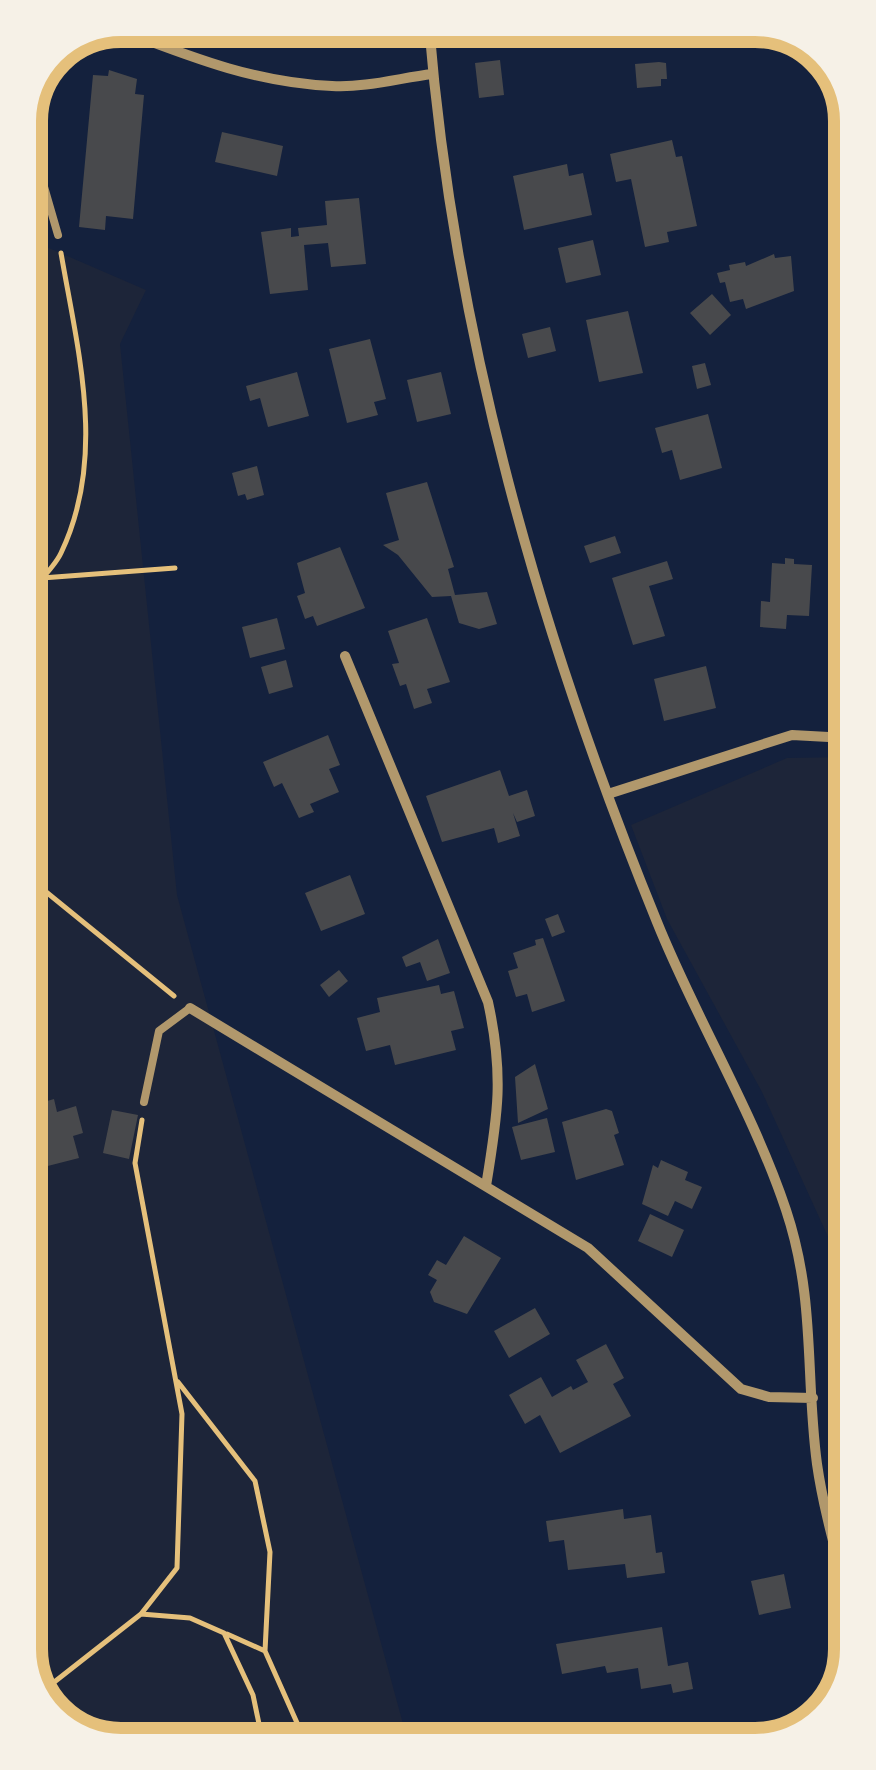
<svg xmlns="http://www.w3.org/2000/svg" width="876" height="1770" viewBox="0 0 876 1770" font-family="'Noto Sans',sans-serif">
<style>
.green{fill:#1d2539}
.building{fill:#48494c}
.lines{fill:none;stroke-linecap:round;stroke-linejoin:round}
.path{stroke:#e5c07b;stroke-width:5}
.service{stroke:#b1986c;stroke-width:8}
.minor{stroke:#b1986c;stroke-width:10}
.rim{fill:none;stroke:#e5c07b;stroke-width:12}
</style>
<rect width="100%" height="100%" fill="#14213d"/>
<path class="green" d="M26,233l2,6 118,51 -26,54 57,551 231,847 -293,3 -52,-20 -15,-19 -16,-51z
M847,757l2,550 -4,-33 -83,-182 -95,-173 -36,-94 156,-67z"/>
<path class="building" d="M500,60l4,35 -25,3 -4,-35z
M659,62l7,1 1,16h-6v7l-24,2 -2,-24z
M109,70l28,9 -2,15 9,1 -11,124 -27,-3 -1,14 -26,-3 14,-152 15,1z
M222,132l61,14 -6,30 -62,-14z
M672,140l4,17 6,-1 15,70 -30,6 2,10 -24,5 -14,-68 -15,3 -6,-28z
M567,164l2,12 14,-3 9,42 -68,15 -11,-54z
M359,198l7,66 -35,3 -3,-24 -24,2 4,45 -38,4 -9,-62 30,-4v9l8,-1 -1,-8 29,-3 -2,-24z
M593,240l8,35 -35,8 -8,-35z
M774,254l1,4 16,-2 3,35 -48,18 -3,-10 -13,3 -5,-20 -5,1 -3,-10 13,-3 -1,-5 16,-3 1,4z
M712,294l19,21 -21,20 -20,-22z
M628,311l15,62 -44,9 -13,-62z
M550,327l6,24 -28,7 -6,-24z
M370,339l16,60 -12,3 4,13 -31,8 -18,-74z
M705,363l6,22 -14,4 -5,-23z
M297,372l12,44 -41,11 -8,-29 -10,3 -4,-15z
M441,372l10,42 -34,8 -10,-42z
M708,414l14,54 -42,12 -8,-30 -10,3 -7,-25z
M257,466l7,29 -17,5 -2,-6 -7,2 -6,-23z
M427,482l27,85 -6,2 7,26 32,-3 10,32 -18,5 -20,-6 -8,-27 -19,1 -34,-42 -15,-10 16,-5 -13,-47z
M615,536l6,17 -31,10 -6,-17z
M340,547l25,61 -48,18 -4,-10 -8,3 -8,-23 8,-3 -8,-30z
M785,558l9,1v5l18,1 -3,51 -22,-1 -1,14 -26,-2 1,-26 9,1 2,-39 13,1z
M667,561l6,18 -24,7 16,50 -32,9 -21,-67z
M277,618l8,31 -35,9 -8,-31z
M427,618l23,64 -23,7 5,14 -18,6 -8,-25 -6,2 -8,-22 7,-1 -11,-32z
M286,660l7,27 -24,7 -8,-27z
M706,666l10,42 -52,13 -10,-42z
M328,735l12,30 -11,4 10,23 -29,12 4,8 -15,6 -17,-35 -8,4 -11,-25z
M500,770l9,26 18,-6 8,26 -18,6 -4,-9 7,23 -22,7 -4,-15 -52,14 -16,-46z
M350,875l15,39 -44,17 -16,-38z
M558,914l7,18 -13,5 -7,-18z
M543,938l22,63 -33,11 -5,-18 -11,3 -8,-26 10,-3 -5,-15 23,-8 -1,-5z
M438,939l12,34 -23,8 -7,-19 -14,5 -4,-10z
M339,970l9,11 -19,16 -9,-12z
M439,985l2,9 13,-3 10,37 -13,3 5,19 -61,15 -5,-20 -24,6 -9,-33 23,-6 -3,-14z
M535,1064l13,45 -30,14 -3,-46z
M54,1099l3,13 19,-6 7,27 -10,3 6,22 -43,11 -6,-9v-54z
M606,1109l6,2 7,22 -5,2 10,30 -48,15 -14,-58z
M112,1110l26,5 -9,44 -26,-6z
M547,1118l8,34 -34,8 -9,-33z
M661,1160l27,12 -3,8 17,7 -10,22 -17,-8 -7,15 -26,-12 11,-39 5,3z
M650,1214l34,16 -12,27 -34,-16z
M464,1236l37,22 -34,56 -33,-12 -4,-10 7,-12 -9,-5 9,-15 9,5z
M535,1308l15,26 -41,24 -15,-27z
M606,1344l18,34 -11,6 18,32 -71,37 -20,-38 -15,9 -16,-29 32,-18 11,20 19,-11 2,4 15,-8 -12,-22z
M623,1509l1,10 27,-4 5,38 6,-1 3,21 -38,5 -2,-14 -57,6 -4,-30 -15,2 -3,-21z
M784,1574l7,34 -32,7 -8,-34z
M662,1627l6,39 20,-4 5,27 -20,4 -2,-9 -30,5 -3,-21 -31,5 -2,-7 -43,8 -6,-30z"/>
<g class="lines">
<path class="path" d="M42,578l133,-10
M27,595c11,-13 27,-27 34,-42 46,-96 17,-201 0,-300
M29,878l145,118
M178,1382l77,99 15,71 -5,99
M141,1614l49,4 34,15 29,62 10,48
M227,1634l38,17 41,92
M39,1694l102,-80 36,-46 5,-154 -47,-251 7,-43"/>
<path class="service" d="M25,121l33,114
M144,1102l15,-71 31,-23"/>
<path class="minor" d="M429,25c25,311 111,610 228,897 39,97 96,189 129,288 30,90 19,164 31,254 7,49 22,98 34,146
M115,28c71,27 139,55 217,58 32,2 68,-8 100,-12
M345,656l143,346c16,73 10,112 -2,184
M608,794l184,-59 55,3
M190,1008l398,240 153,141 28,8 44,1"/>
</g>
<path d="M0 0H876V1770H0ZM121 42H755A79 79 0 0 1 834 121V1649A79 79 0 0 1 755 1728H121A79 79 0 0 1 42 1649V121A79 79 0 0 1 121 42Z" fill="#f6f1e7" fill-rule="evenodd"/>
<path class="rim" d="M121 42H755A79 79 0 0 1 834 121V1649A79 79 0 0 1 755 1728H121A79 79 0 0 1 42 1649V121A79 79 0 0 1 121 42Z"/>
</svg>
